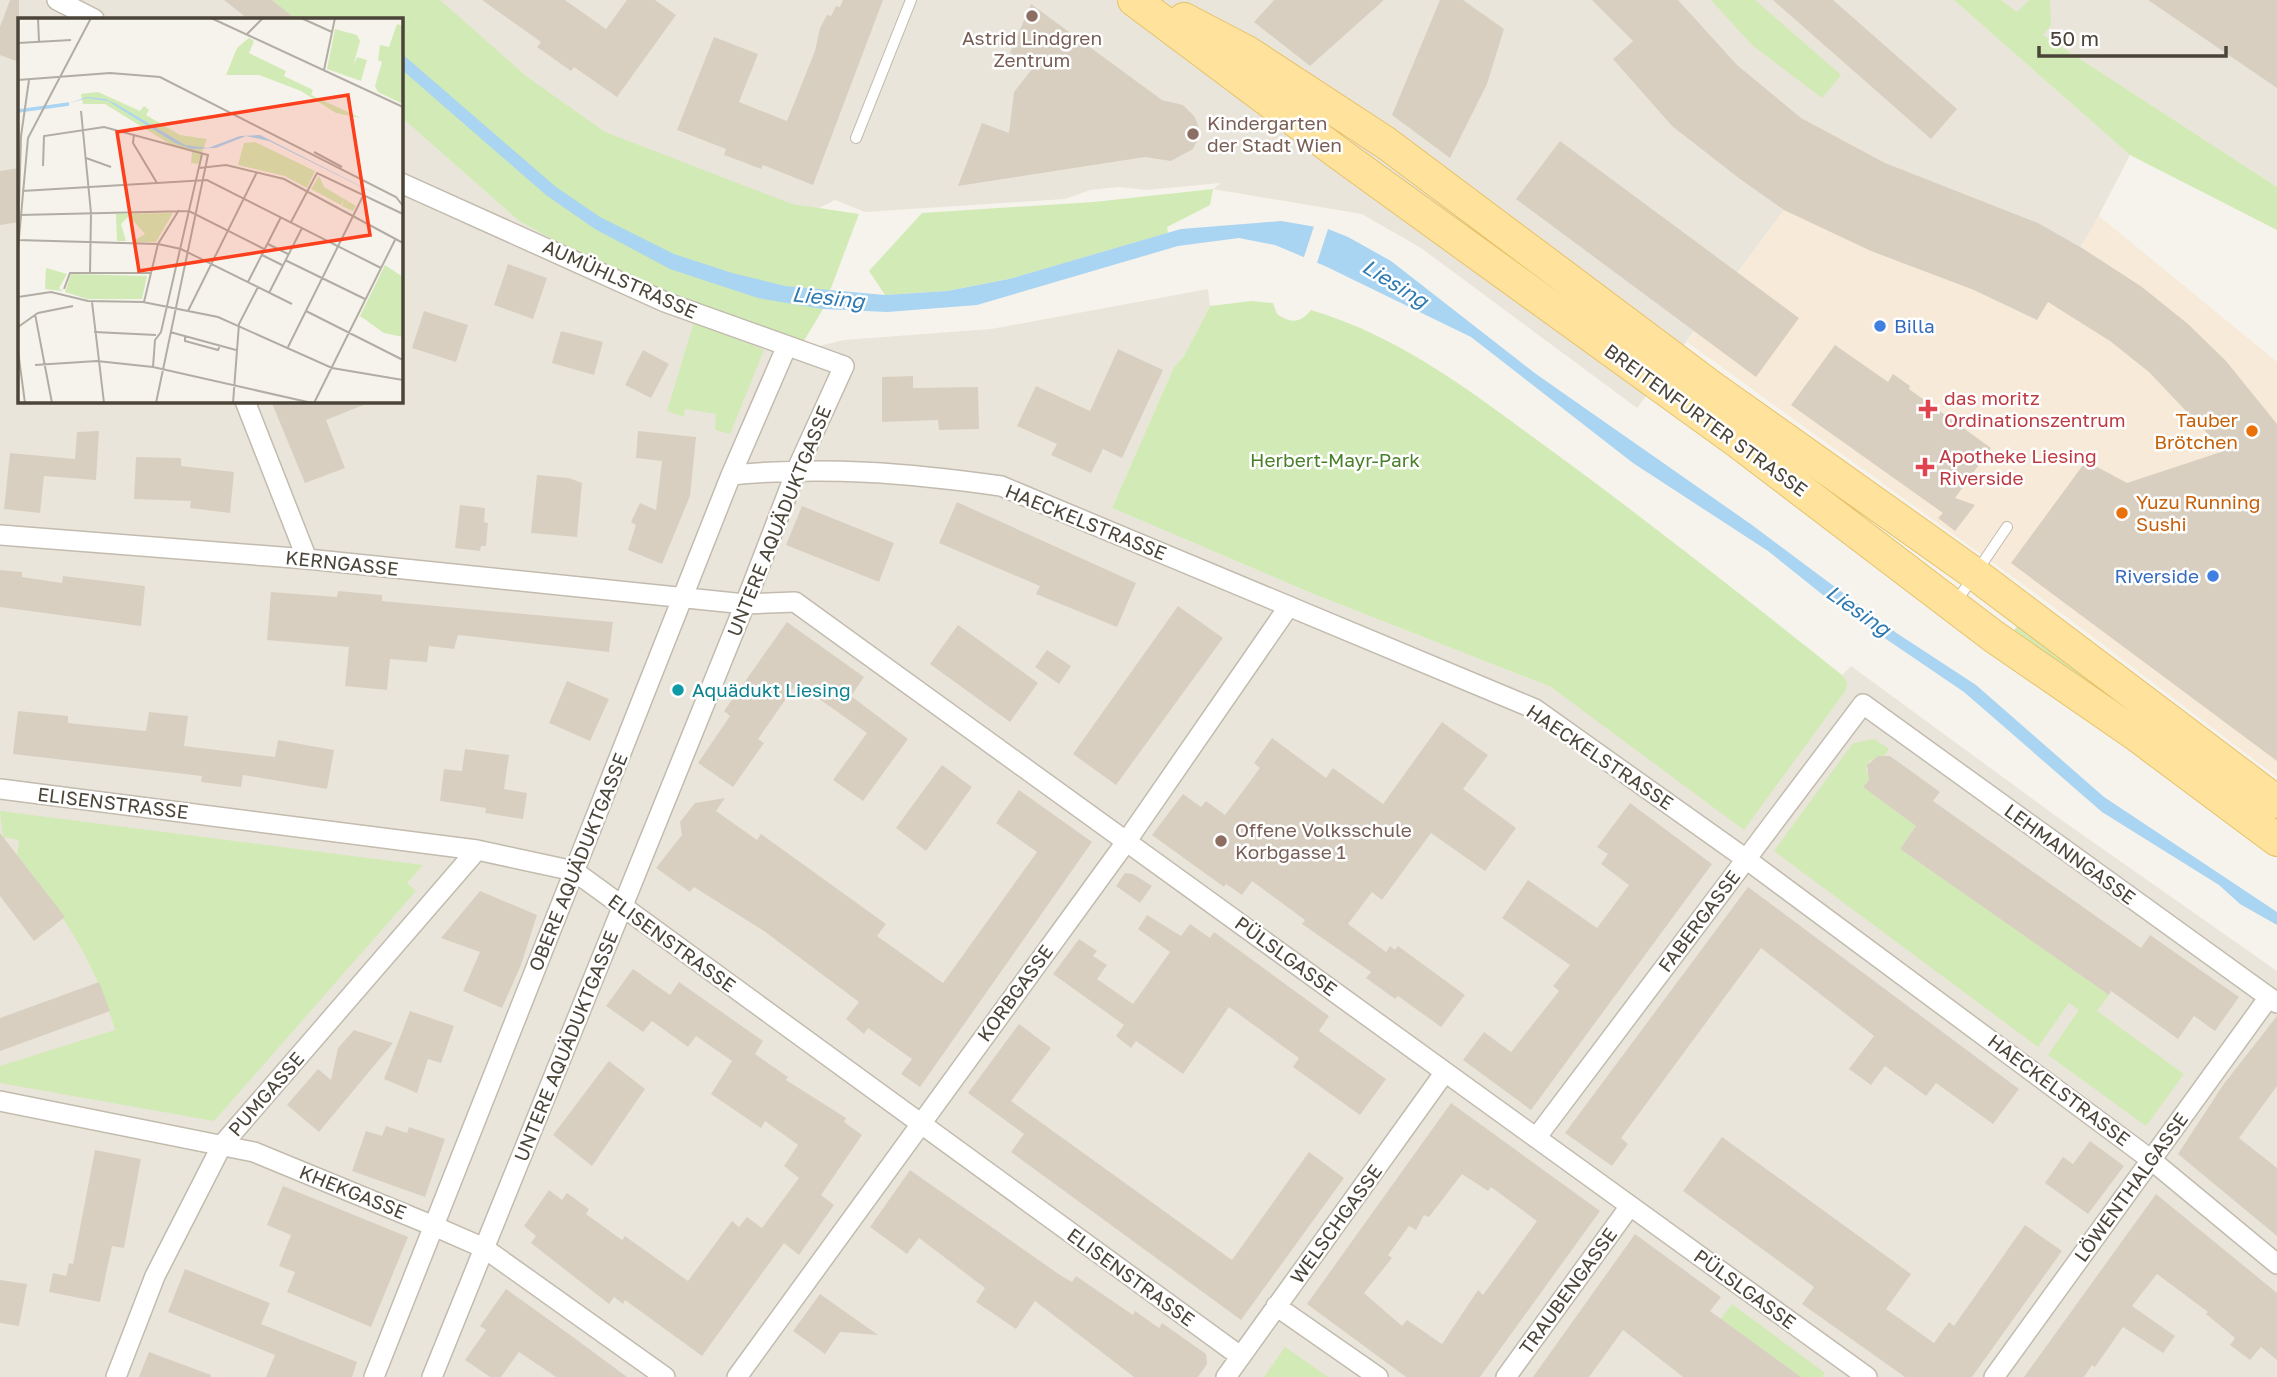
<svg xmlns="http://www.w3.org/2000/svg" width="2277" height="1377" viewBox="0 0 2277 1377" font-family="'Golos Text',sans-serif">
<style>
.residential{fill:#eae5da}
.commercial{fill:#f7ead8}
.green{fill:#d2eab5}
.water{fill:#a9d4f2}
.pier{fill:#f6f3ec}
.building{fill:#d8cfc1;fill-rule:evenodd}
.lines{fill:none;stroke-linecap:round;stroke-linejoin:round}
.lane-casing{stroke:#c2bbae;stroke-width:12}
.street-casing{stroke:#c2bbae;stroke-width:22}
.primary-casing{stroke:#e6c16a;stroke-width:34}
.lane{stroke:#fff;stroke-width:10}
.street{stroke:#fff;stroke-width:19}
.primary{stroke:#ffe39c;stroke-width:32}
.education-dot{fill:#8d6e63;stroke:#fff;stroke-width:2.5}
.shop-dot{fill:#3f7fe0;stroke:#fff;stroke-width:2.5}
.health-dot{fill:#e0444e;stroke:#fff;stroke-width:2.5}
.food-dot{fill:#e8710a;stroke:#fff;stroke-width:2.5}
.culture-dot{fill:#0f9aa8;stroke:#fff;stroke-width:2.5}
.labels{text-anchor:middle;stroke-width:5;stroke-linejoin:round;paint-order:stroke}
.education-label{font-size:19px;fill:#785e54;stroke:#fff;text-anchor:start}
.street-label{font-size:19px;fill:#4b4439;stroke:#fff}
.shop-label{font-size:19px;fill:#366cbe;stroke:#fff;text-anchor:start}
.health-label{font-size:19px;fill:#be3a42;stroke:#fff;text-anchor:start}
.food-label{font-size:19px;fill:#c56008;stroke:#fff;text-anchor:end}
.park-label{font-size:19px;fill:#4a7f2a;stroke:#fff}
.culture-label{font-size:19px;fill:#0d838f;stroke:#fff;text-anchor:start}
.water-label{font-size:21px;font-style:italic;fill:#2e7ab2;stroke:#fff}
.inset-river{fill:none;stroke:#a9d4f2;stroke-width:3.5}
.inset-road{fill:none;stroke:#b2ada4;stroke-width:2}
.view{fill:#fc3f1d;fill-opacity:0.15;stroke:#fc3f1d;stroke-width:3.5}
.inset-edge{fill:none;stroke:#4b4439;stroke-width:3.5}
</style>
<rect width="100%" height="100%" fill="#f6f3ec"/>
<path class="residential" d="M0,0h272l24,19h-277v382h382v-284l118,104 159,86 120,44 46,-11 147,-11 217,-40 2,17 -26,50 -10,11 -62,141 199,85 240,94 17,12 279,-17 -5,-7 9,-9 209,153 217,152v406h-2277z
M425,0h1529l176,155 -48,93 -45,72 -253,-110 -147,198 -216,-160 -59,-34 -149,-25 8,-6 -75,7 -27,-3 -29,3 -25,9 -200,13 -30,-12 -32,16 -178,-61z
M2001,0h276v187l-235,-152z"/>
<path class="commercial" d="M1784,210l190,80 63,30 62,-104 178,146v415l-234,-178 -356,-257z"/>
<path class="green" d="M272,0h168l86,76 79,56 187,72 67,10 -36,95 -25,42 -120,-44 -159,-86 -118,-104v-98h-105z
M1711,0h44l86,75 -19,23 -70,-53z
M1954,0h47l16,12 12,-12h21l1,25 -8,10 234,152v43l-147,-75z
M1213,189l-3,16 -43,22 1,6 -159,46 -62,12 -62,4 -16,-24 53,-58 172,-11z
M1251,301l22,2 4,11c14,10 24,9 34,-4 93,28 160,82 237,138 100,73 197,150 294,227l5,7 -1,8 -102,140 -193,-143 -240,-94 -199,-85 62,-141 10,-11 26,-50z
M694,322l70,28 -34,84 -15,-4 1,-16 -31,-5 -1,8 -17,-6z
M2020,623l257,189v11l-263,-193z
M1874,739l15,10 -5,7 -15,5 -3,9 4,8 -7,9 53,39 -16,23 209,146 -12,16 87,63 -38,52 -98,-71 31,-45 -10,-7 -31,44 -264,-196 79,-108z
M0,811l423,54 -16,18 9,8 -202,230 -214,-38v-17l115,-36c-20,-70 -54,-118 -98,-175l2,-15 -16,-3z
M1732,1304l93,69 -3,4h-21l-80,-58z
M1285,1347l43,30h-64z"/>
<path class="water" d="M401,53l155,134 44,30 74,37 58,19 53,13 100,9 62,-4 62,-12 172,-50 100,-8 47,8 20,8 43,24 145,113 216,151 146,109 78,51 128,112 173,115v13l-37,-21 -21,-19 -117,-73 -138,-120 -131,-89 -65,-52 -135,-88 -162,-126 -146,-71 -50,-21 -36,-7 -61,8 -201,59 -90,7 -64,-3 -65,-11 -88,-29 -75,-40 -49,-34 -145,-126z"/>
<path class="pier" d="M1315,223l14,3 -13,40 -13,-6z"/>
<path class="building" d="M10,0h9v62l-19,-7v-28z
M224,0h48l24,19h-48z
M482,0h83l41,29 21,-29h28l21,15 -59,82 -43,-30 -3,4 -34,-24 4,-5z
M843,0h40l-70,185 -50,-20 -2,4 -18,-7 -19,-7 2,-6 -49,-19 37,-93 44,17 -19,48 48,19 28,-70 5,-23 7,-13 4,1 5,-10 4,1z
M1274,0h110l-74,66 -56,-44z
M1440,0h23l41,29 -17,55 -37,74 -58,-43z
M1592,0h86l59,65 64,53 84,45 153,60 44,25 60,39 46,37 38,37 51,63v337l-266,-198 75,-102 41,22 97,-32 -75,-79 -39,-31 -62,-39 -11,18 -63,-30 -103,-39 -87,-41 -44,-31 -68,-53 -59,-67 20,-18z
M1773,0h60l124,109 -26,30z
M2148,0h129v88z
M1031,4l131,96 21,5 12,12 3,9 1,12 -6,11 -22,12 -26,-4 -187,29 24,-63 27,10 5,-41 22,-28 -26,-11z
M1560,141l239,177 -43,59 -240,-178z
M19,168v54l-19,3v-54z
M508,264l39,14 -14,41 -39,-14z
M424,311l44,14 -12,37 -44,-14z
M561,331l42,11 -9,33 -42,-12z
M1835,345l53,37 5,-8 17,12 -1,3 82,59 -36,50 20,7 -20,26 -17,-13 5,-5 -152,-108z
M1118,349l45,21 -41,88 -19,-9 -12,24 -40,-18 6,-11 -40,-18 19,-40 54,25z
M643,350l26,14 -18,34 -26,-13z
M913,376v12l65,-1 1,42 -40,1 -1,-10 -56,2v-45z
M271,401h100v1l-45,18 19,48 -40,15z
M99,431l-3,49 -52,-4 -4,37 -36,-4 6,-56 65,6 2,-27z
M638,431l58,6 -6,59 -28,68 -34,-14 8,-25 -5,-3 9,-19 16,7 6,-49 -26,-3z
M136,457l45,1v8l53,6 -4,41 -40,-5 1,-7 -57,-2z
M537,475l32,3 13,5 -5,54 -46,-4z
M957,502l179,81 -19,44 -81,-33 4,-8 -101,-43z
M460,505l25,3 -1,14 4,1 -2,23h-5l-1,5 -25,-3z
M802,506l92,37 -15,39 -93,-37z
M0,570l22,2v5l40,6 1,-7 82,10 -4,40 -141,-19z
M338,591l44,4v6l231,21 -4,30 -151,-17 -4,14 -25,-3 -2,16 -37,-3 -3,31 -42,-4 4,-39 -82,-7 4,-48 66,5z
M1178,606l45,32 -107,147 -43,-31z
M787,622l77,55 -13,19 57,43 -45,62 -30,-21 34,-47 -70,-50 -39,56 6,4 -31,44 -35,-24 32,-47 -6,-5z
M958,625l80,58 -28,39 -80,-58z
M1047,650l24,16 -12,18 -24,-17z
M567,681l42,18 -19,42 -41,-18z
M18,711l50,5v7l78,8 3,-19 39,4 -4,30 91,11 3,-17 56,10 -7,39 -84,-14 -2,12 -40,-5 1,-6 -189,-22z
M1442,722l46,33 -25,34 53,39 -31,43 -54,-38 -49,67 -10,-8 -24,32 38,28 4,-6 5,4 3,-4 67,49 -24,32 -43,-31 -3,3 -29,-21 5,-6 -69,-48 3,-4 -53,-39 -10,14 -16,-11 -2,3 -72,-52 31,-41 18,13 5,-6 19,14 35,-47 -6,-5 18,-25 54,40 7,-10 50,36z
M465,749l44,6 -5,34 23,4 -4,26 -38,-6 1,-5 -46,-7 4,-32 18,2z
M1878,756h12l50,36 -7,9 208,147 9,-13 89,62 -24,34 -21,-15 -16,23 -67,-48 -2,4 -209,-146 16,-23 -53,-39 6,-7 -2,-15z
M942,765l30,22 -46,64 -30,-23z
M1019,790l73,52 -172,245 -19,-13 11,-15 -44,-31 -4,6 -18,-15 13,-17 -95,-71 -70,-44 -4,5 -34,-24 26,-33 -2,-13 15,-19 30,-5 -9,13 41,29 4,-6 125,90 -9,12 66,47 94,-131 -41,-29z
M1630,803l82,61 -181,246 -68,-50 21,-28 27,20 48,-61 -6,-5 17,-21 -68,-47 26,-38 69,48 32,-43 -28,-21 7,-10 -11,-7z
M0,833l65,84 -31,24 -34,-45z
M1125,873l8,1 19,12 -12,17 -24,-17z
M1748,887l271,202 -26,35 -57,-41 -10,13 -41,-30 -14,19 -22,-16 25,-33 -113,-88 -140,190 7,6 -16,22 -47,-33z
M480,891l57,24 -16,50 -19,43 -39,-17 17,-39 -39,-14z
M1147,915l34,21 9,-12 20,14 4,-6 115,84 -10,15 67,48 -26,36 -67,-48 6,-9 -70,-51 -46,67 -47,-33 -5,7 -15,-12 8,-11 -71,-51 26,-35 18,12 -4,5 14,9 -10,14 36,25 37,-52 -32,-23z
M633,969l37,26 9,-13 84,59 -8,13 33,23 -2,3 60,38 -2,4 18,13 -41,60 13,10 -35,50 -15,-12 -82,113 -77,-56 -2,4 -9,-7 -5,7 -78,-61 5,-7 -12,-10 25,-36 13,10 5,-7 22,16 -3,5 36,26 3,-4 63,45 44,-60 7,6 8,-10 15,11 37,-50 -15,-12 14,-21 -33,-24 -4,7 -50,-34 21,-33 -36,-25 -8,11 -36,-26 -9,11 -37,-26z
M99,982l11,29 -110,40v-33z
M410,1011l44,15 -13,37 -13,-4 -11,34 -33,-14z
M2277,1016v70l-38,52 38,30v68l-99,-82 45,-69z
M1019,1024l32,24 -40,53 221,159 77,-108 35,26 -103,142 -230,-168 13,-18 -56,-41z
M354,1030l39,13 -74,89 -32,-27 31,-36 13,11 7,-32z
M609,1061l36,28 -53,77 -39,-31z
M1451,1103l149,108 -120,166h-74l-99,-73zM1462,1174l26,17 3,-4 46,34 -54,74 -5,-5 -36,54 -35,-24 -5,6 -38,-33 28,-35 -4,-3 21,-29 7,4 8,-15 5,2z
M386,1126l21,7 2,-6 36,12 -20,58 -73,-26 14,-40 16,5z
M1722,1137l189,137 -25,35 48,34 15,-21 5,4 71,-101 37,26 -90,126h-67l-103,-73 12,-17 -131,-96z
M2090,1141l34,25 -36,48 -43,-31 18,-26 10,7z
M95,1150l46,9 -17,89 -12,-2 -12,56 -51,-10 4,-19 13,3 3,-13 4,1z
M910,1170l150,105 12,7 4,-6 57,39 2,-4 24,17 3,-5 44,31 1,10 -9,13h-64l-99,-76 -19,28 -40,-27 9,-14 -66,-50 -12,16 -37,-27z
M283,1186l125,51 -37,90 -84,-35 8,-20 -16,-6 12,-31 -24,-10z
M2156,1194l121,99v67l-16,-13 -11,13 -20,-15 5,-7 -29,-24 2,-2 -51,-38 -25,32 43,30 -12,17 -40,-26 -28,40 -3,-2 -8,12h-60z
M1635,1234l86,63 -11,14 91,66h-118l-60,-47 -34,47h-56z
M185,1269l85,34 -9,21 96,38 -5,15h-86l9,-22 -107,-43z
M0,1280l27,4 -8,42 -19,-3z
M506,1289l67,48 54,40h-71l-37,-25 -18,25h-11l-25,-17 21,-30 -6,-4z
M820,1294l58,41 -38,-3 -15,22 -32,-23z
M149,1352l62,23v2h-72z"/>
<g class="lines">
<defs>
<path id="lane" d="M856,138l55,-138
M1956,602l51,-75"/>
<path id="street" d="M57,0l37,19
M401,183l264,119 179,64 -47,103 -52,135 -313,773
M245,401l62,158
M731,475c93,-9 178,-2 270,11l534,223 211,150 404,300 127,105
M0,535l307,24 438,45 50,-2 1072,775
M0,789l477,61 97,21 666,485
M0,1101l254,51 182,75 48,21 181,129
M1536,1138l327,-434 414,299
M1276,1306l102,71
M116,1377l39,-101 67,-131 255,-295
M374,1377l357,-902 55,-127
M737,1377l389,-535 163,-236
M1226,1377l219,-305
M1506,1377l124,-171
M1994,1377l275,-380"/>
<path id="primary" d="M1134,0l207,155 397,287 255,194 142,98 142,106
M1184,19l63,33 139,91 327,245 262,186 302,228"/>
</defs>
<use href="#lane" class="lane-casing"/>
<use href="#street" class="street-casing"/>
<use href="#primary" class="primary-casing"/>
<use href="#lane" class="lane"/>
<use href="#street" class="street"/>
<use href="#primary" class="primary"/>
</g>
<g class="education-dot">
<circle cx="1032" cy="16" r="7"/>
<circle cx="1193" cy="134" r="7"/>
<circle cx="1221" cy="841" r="7"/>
</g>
<g class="shop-dot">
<circle cx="1880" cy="326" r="7"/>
<circle cx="2213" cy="576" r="7"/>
</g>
<g class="health-dot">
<path d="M1924.5 398.5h7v7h7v7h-7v7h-7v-7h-7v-7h7z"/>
<path d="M1921.5 456.5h7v7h7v7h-7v7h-7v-7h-7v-7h7z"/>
</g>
<g class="food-dot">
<circle cx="2252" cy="431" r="7"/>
<circle cx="2122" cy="513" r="7"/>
</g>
<circle class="culture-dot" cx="678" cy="690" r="7"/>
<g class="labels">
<g class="education-label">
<text x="1032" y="45" text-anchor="middle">Astrid Lindgren<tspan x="1032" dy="22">Zentrum</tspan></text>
<text x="1207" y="130">Kindergarten<tspan x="1207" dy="22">der Stadt Wien</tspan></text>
<text x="1235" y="837">Offene Volksschule<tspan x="1235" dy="22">Korbgasse 1</tspan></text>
</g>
<g class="street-label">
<text transform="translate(620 279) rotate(24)" y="7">AUMÜHLSTRASSE</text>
<text transform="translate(1706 420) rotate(36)" y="7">BREITENFURTER STRASSE</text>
<text transform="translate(779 521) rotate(-68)" y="7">UNTERE AQUÄDUKTGASSE</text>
<text transform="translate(1086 522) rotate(22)" y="7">HAECKELSTRASSE</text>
<text transform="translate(342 563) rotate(6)" y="7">KERNGASSE</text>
<text transform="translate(1600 757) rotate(34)" y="7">HAECKELSTRASSE</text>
<text transform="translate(113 803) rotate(7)" y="7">ELISENSTRASSE</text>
<text transform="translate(2070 854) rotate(36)" y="7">LEHMANNGASSE</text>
<text transform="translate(578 862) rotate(-68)" y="7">OBERE AQUÄDUKTGASSE</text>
<text transform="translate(1699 921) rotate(-53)" y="7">FABERGASSE</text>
<text transform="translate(672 943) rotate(36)" y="7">ELISENSTRASSE</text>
<text transform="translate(1286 956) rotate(36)" y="7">PÜLSLGASSE</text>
<text transform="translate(1015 993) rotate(-54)" y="7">KORBGASSE</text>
<text transform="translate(566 1046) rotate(-68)" y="7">UNTERE AQUÄDUKTGASSE</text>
<text transform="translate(2059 1090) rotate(37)" y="7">HAECKELSTRASSE</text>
<text transform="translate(266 1094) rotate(-49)" y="7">PUMGASSE</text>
<text transform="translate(2131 1187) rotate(-54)" y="7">LÖWENTHALGASSE</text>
<text transform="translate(353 1192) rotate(22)" y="7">KHEKGASSE</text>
<text transform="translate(1336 1224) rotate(-54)" y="7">WELSCHGASSE</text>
<text transform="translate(1131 1277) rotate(36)" y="7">ELISENSTRASSE</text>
<text transform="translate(1745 1289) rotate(36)" y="7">PÜLSLGASSE</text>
<text transform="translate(1568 1291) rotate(-54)" y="7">TRAUBENGASSE</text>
</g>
<g class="shop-label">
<text x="1894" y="333">Billa</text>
<text x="2199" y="583" text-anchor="end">Riverside</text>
</g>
<g class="health-label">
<text x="1944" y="405">das moritz<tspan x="1944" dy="22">Ordinationszentrum</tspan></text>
<text x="1939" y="463">Apotheke Liesing<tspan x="1939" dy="22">Riverside</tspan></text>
</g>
<g class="food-label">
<text x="2238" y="427">Tauber<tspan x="2238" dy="22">Brötchen</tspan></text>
<text x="2136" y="509" text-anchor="start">Yuzu Running<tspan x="2136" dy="22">Sushi</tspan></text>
</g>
<g class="park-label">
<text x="1335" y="467">Herbert-Mayr-Park</text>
</g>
<g class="culture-label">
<text x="692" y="697">Aquädukt Liesing</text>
</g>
<g class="water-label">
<text transform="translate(1395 284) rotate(32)" y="7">Liesing</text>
<text transform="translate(828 298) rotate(6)" y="7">Liesing</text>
<text transform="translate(1858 611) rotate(35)" y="7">Liesing</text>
</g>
</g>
<g transform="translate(18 18)">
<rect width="385" height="385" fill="#f6f3ec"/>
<path d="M379,6l6,2v78l-25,-12 -3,-6 7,-24 -4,-2 2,-15 9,2zM317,11l22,6 3,6 -7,25 4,-9 10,3 -6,21 -34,-12zM231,20l5,3 -5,12 37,18 -2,5 29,14 -2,5 50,23 -25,-5 -35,-22 -42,-16h-33l11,-27zM80,74l42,19 4,-5 5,4 -3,5 34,20 27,4 -9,25 -7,-1 1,-11 -19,-6 -68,-42h-22l-2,-10zM237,124l60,29 -8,17 -22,-12 -47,-11 6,-22zM301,158l5,11 32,19 -3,5 -11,-5 2,-6 -3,5 -30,-16zM155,195l-17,29h-24l13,-8 -16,-18 -8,8 5,17h-9l-1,-27zM367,247l18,12v60l-19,-4 -24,-17zM28,250l21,6 -8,14 4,3 -18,-2zM53,256l76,2 -5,23h-55l-22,-7z" fill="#d2eab5"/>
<path d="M69,79l18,2 11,5 69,41 23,3 32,-12 20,-1 136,69 -127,-63 -23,-5 -30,12 -24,1 -17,-6 -67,-42 -21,-3 -20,6z" fill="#a9d4f2"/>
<path class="inset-river" d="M0,93l51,-7"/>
<path class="inset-road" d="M20,0l1,24M193,0l192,89M283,0l31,14M229,16l16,-16M0,25l53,-3M306,52l11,-52M0,62l92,-7 50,4 236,120 7,9M11,62l-8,56 -3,104 140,4 23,5 111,55M63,93l10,102 -1,60M116,116l-1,9 24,40M296,134l28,15M68,140l25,9M25,148l1,-30 60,-9 104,28 -52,248M181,150l27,-3 58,14 119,64M4,173l185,-11 174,88M2,197l169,-4 75,38M273,204l26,-49 86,41M250,226l20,10M0,231l10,-111 63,-120M244,237l20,10M267,242l80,39M230,264l33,-65M46,271l6,-16h80M251,275l33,-65M0,279l33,-5 37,9 55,1 75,15 114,51 71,12M74,284l12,101M126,284l14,-58 21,-34M170,293l69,-139M288,293l97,49M17,296l17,89M0,309l20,-14 35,-7M76,314l62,3M152,314l66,18M167,318v5l33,9 2,-5M270,329l75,-151M0,333l7,52M17,347l62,-4 56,6 159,36M135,349l2,-27 6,-8 41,-178M215,385l6,-79 19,-37M296,385l81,-163"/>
<path class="view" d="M330,77l22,140 -231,36 -22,-139z"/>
<rect width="385" height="385" class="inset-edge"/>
</g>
<path d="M2039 46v10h187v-10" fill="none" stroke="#4b4439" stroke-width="3.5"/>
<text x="2050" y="46" font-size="21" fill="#4b4439" stroke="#ffffff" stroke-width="5" paint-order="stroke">50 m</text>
</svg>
